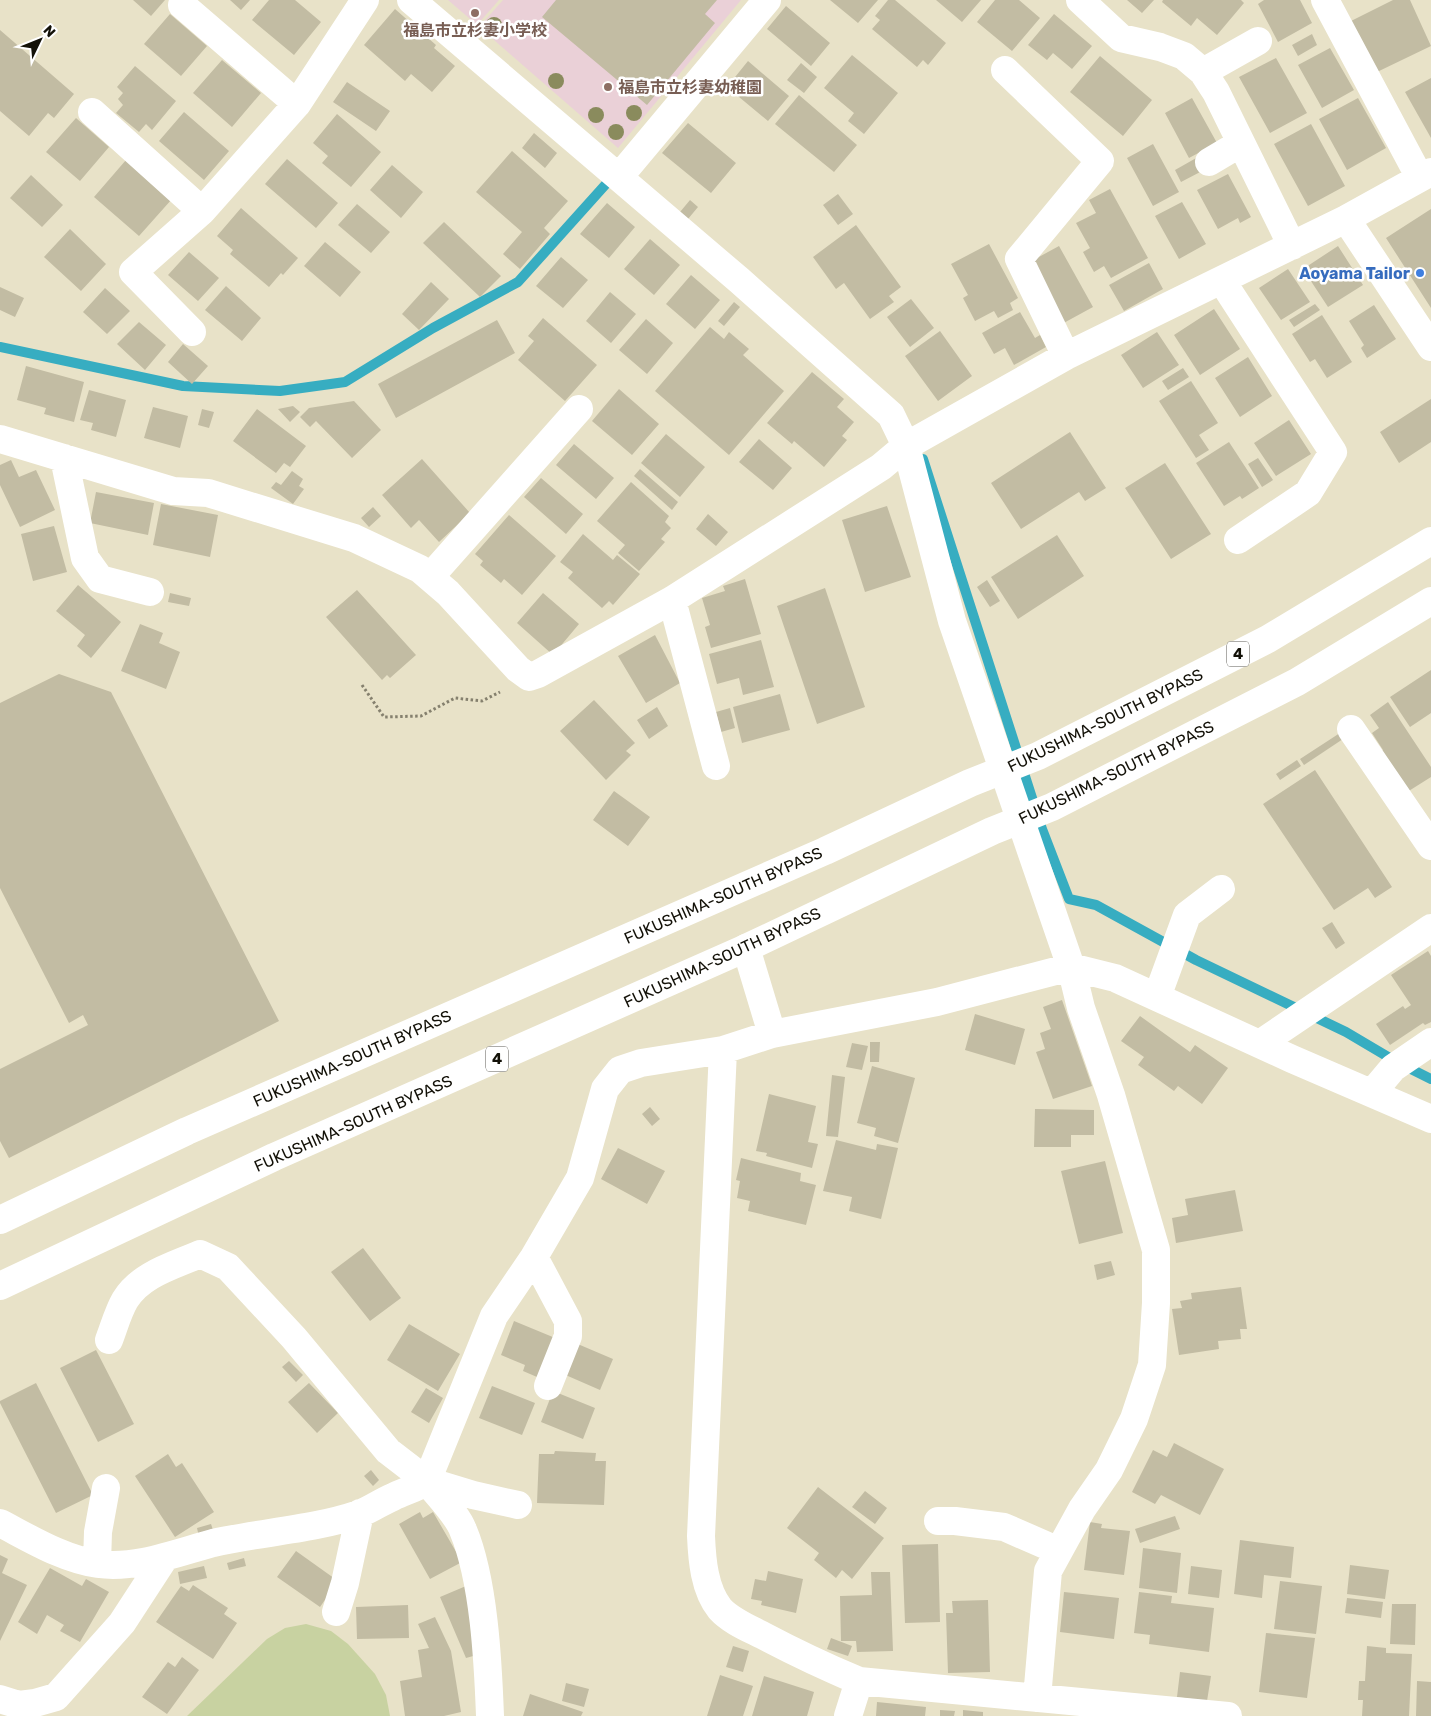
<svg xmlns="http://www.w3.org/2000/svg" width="1431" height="1716" viewBox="0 0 1431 1716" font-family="Rubik,'Noto Sans JP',sans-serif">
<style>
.education{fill:#ead0d7}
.green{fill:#c8d2a1}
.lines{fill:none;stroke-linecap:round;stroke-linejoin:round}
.stream{stroke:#37adc1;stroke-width:10}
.building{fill:#c2bca3}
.path{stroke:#85806e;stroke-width:3;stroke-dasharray:2.5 2.5;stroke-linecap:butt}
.street{stroke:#fff;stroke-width:28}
.highway{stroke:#fff;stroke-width:28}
.tree{fill:#8a8b5d}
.education-dot{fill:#8d6e63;stroke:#fff;stroke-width:2}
.shop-dot{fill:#3f7fe0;stroke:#fff;stroke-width:2}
.labels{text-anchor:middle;stroke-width:5;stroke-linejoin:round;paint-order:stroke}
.shield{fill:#fff;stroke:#5a5852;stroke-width:1}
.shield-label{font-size:15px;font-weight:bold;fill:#131108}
.education-label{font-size:16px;font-weight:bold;fill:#785e54;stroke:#fff}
.shop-label{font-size:16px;font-weight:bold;fill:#366cbe;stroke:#fff;text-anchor:end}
.street-label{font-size:16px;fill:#131108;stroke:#fff}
</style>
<rect width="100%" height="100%" fill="#e8e2c8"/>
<path class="education" d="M448,0h51l-22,25z
M503,0h238l-123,148 -139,-121z"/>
<path class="green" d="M306,1624l25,7 17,13 27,30 11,21 4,21h-203l80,-77 18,-11z"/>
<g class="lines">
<path class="stream" d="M0,347l183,39 97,5 65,-9 88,-54 85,-46 88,-98
M923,459l119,370 27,70 27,6 100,55 150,72 49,29 36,18"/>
</g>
<path class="building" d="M133,0h32l-14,16z
M230,0h20l-9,10z
M269,0h26l26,22 -27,33 -42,-35z
M556,0h161l-12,14 10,9 -68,82 -105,-88z
M830,0h48l-20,23z
M888,0h7l51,43 -18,22 -5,-5 -6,7 -45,-38 8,-9 -5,-4z
M936,0h45l-19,22z
M995,0h24l21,18 -28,33 -35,-29z
M1127,0h27l-12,13z
M1163,0h78l3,3 -27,32 -20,-17 -6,8 -29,-24z
M1264,0h36l12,23 -34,19 -20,-38z
M1393,0h17l21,46 -54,26 -26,-51z
M786,6l44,37 -19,23 -44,-37z
M395,9l41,36 -2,3 21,18 -23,26 -21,-18 -6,7 -41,-36z
M170,14l37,32 -26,30 -37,-32z
M1054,14l38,32 -20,23 -19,-16 -6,7 -19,-15z
M0,30l74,64 -20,24 -6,-5 -19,23 -29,-25z
M1312,34l5,11 -19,11 -6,-11z
M1330,48l24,42 -32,18 -24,-43z
M852,55l46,38 -34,41 -16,-13 6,-8 -30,-25z
M1100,56l52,44 -29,36 -53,-44z
M1276,58l31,55 -37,20 -31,-56z
M222,60l39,33 -29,34 -39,-34z
M748,61l41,35 -21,25 -41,-34z
M801,63l16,14 -13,16 -17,-13z
M135,66l41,35 -24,29 -6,-6 -7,8 -23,-19 7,-8 -5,-6 5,-6 -6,-6z
M1431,78v60l-26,-46z
M347,82l43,29 -14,20 -43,-29z
M799,95l58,50 -23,27 -59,-48z
M1192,98l25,45 -28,15 -24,-45z
M1358,98l28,50 -39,22 -28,-51z
M184,112l45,39 -25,29 -45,-39z
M337,114l44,38 -30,35 -29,-24 6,-7 -15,-13z
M76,118l33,29 -29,34 -34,-29z
M688,123l48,40 -25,30 -49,-40z
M1311,124l34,62 -37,20 -34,-62z
M534,133l23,20 -12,15 -23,-20z
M1153,144l26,48 -26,14 -26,-48z
M512,151l56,50 -24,27 6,6 -30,35 -17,-15 19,-22 -46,-40z
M1198,157l6,13 -23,12 -6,-12z
M287,159l51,44 -22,25 -51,-44z
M126,160l46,39 -33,37 -45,-39z
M392,165l31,27 -22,26 -31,-28z
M1228,174l23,43 -11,6 -2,-5 -20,11 -21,-39z
M31,175l32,30 -21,22 -32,-29z
M1110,189l38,69 -37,20 -7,-12 -10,6 -11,-20 7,-4 -14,-25 20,-10 -7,-13z
M838,194l15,20 -15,11 -15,-20z
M690,200l8,7 -10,12 -8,-7z
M1182,202l24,42 -27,15 -24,-43z
M607,203l28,24 -26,31 -29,-24z
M357,204l33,28 -19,21 -33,-28z
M241,208l57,50 -15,17 -2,-2 -12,14 -39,-33 3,-4 -16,-14z
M1431,209v99l-45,-70z
M444,222l57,54 -21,21 -57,-54z
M856,225l45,62 -12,9 5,6 -24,17 -26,-36 -8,6 -23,-32z
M70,229l36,35 -25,27 -37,-34z
M650,239l30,26 -26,30 -30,-26z
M325,242l36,30 -21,25 -36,-31z
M989,244l29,54 -8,5 3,7 -15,8 -4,-7 -19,10 -12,-23 5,-3 -17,-31z
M1059,246l34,61 -33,18 -34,-61z
M1338,246l25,39 -35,22 -25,-38z
M189,252l30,26 -21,23 -30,-26z
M561,257l27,23 -25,28 -27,-22z
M1149,263l14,26 -39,22 -15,-26z
M1288,269l22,33 -29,18 -22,-32z
M691,275l29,25 -25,29 -29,-25z
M431,282l18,17 -30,31 -17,-16z
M226,286l35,32 -19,23 -37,-31z
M0,287l24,11 -9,19 -15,-7z
M105,288l25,23 -23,23 -24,-22z
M610,292l26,22 -25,29 -25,-22z
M911,299l23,29 -24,19 -23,-30z
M734,302l6,5 -16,19 -6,-5z
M1315,304l5,6 -26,17 -5,-7z
M1374,305l22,34 -29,19 -6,-10 3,-3 -15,-24z
M1214,309l26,40 -40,26 -26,-40z
M1020,312l15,26 5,-3 6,12 -32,18 -9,-17 -11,6 -12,-21z
M1322,315l30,47 -25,16 -12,-19 -5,3 -18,-28z
M543,318l54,47 -32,36 -47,-41 16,-19 -6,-5z
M646,319l27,24 -26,31 -28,-24z
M497,320l18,33 -119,65 -18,-34z
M139,322l27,23 -21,25 -28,-26z
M710,327l14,12 5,-7 20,17 -6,6 41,36 -55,64 -74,-64z
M940,331l32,45 -34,25 -33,-45z
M1157,332l22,33 -36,23 -22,-33z
M183,344l25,22 -16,18 -24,-22z
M1248,357l24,39 -32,21 -25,-39z
M26,366l58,16 -10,40 -30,-8 2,-6 -29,-8z
M1183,368l6,9 -21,13 -6,-9z
M812,372l32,27 -7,8 17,15 -12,14 5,4 -23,27 -30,-26 -2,3 -25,-21z
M1191,381l27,42 -19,12 10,15 -13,8 -37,-57z
M619,389l40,35 -27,31 -40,-34z
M89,390l37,10 -10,37 -25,-7 2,-7 -13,-3z
M1431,399v43l-32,21 -19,-31z
M354,401l27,29 -29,28 -36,-37 -6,6 -10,-10 9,-9z
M293,406l7,6 -10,10 -12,-13z
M153,407l35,9 -8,32 -36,-10z
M202,409l12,3 -5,16 -11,-3z
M257,409l49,37 -16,21 -6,-4 -8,10 -43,-32z
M1289,420l22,34 -35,22 -22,-33z
M1070,432l36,56 -21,13 -6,-9 -58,37 -30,-46z
M666,434l39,33 -25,30 -39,-34z
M759,439l33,29 -19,22 -34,-28z
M1229,442l30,46 -17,11 -2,-3 -16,10 -28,-43z
M574,444l40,34 -18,21 -40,-34z
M1258,458l15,22 -11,7 -14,-23z
M422,459l48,54 -31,29 -20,-22 -8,8 -29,-33z
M11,460l8,17 17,-7 19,40 -35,17 -20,-42v-20z
M1165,463l46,71 -40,25 -46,-71z
M640,469l38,33 -6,8 -38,-34z
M292,471l11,8 -4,7 5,3 -11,15 -22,-16 5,-6 5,3z
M541,478l42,36 -17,20 -42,-37z
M631,482l38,34 -4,6 6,6 -10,11 4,3 -26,29 -21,-18 7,-8 -28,-24z
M96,492l58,11 -6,32 -58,-12z
M161,504l57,11 -8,42 -57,-12z
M887,506l24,71 -46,15 -23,-72z
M373,507l8,9 -12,11 -8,-9z
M708,514l20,18 -12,14 -20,-17z
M509,515l47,41 -34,39 -18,-16 -3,4 -21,-18 3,-4 -8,-7z
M54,526l13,46 -34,9 -12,-47z
M583,534l30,26 4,-5 23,19 -27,31 -4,-4 -7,7 -34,-30 5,-6 -13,-10z
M1057,535l27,41 -66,43 -27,-42z
M745,579l16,55 -50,14 -6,-21 5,-2 -8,-27 23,-7 -2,-5z
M987,580l13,21 -10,6 -13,-20z
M78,585l43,37 -30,36 -14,-12 8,-11 -29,-24z
M825,588l40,119 -48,17 -40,-118z
M357,590l59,65 -26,23 -3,-3 -5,5 -56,-63z
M170,593l21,5 -2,8 -21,-4z
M543,593l36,31 -26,31 -36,-32z
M140,624l23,9 -4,10 21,9 -14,37 -45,-18z
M655,635l25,48 -34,20 -28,-47z
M761,640l13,47 -31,8 -4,-17 -22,6 -8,-30z
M1431,670v43l-21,14 -20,-30z
M59,674l52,18 168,329 -270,137 -9,-17v-72l88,-44 -5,-10 -14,8 -69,-135v-185z
M780,694l10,36 -48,13 -9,-36z
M594,700l41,43 -9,8 5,4 -25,25 -46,-49z
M1388,702l43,65v10l-27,17 -27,-40 6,-4 -11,-17 7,-5 -9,-13z
M657,707l11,19 -19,13 -12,-19z
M730,708l5,20 -14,4 -5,-20z
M1343,731l3,6 -42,28 -4,-6z
M1297,760l4,6 -21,14 -4,-6z
M1315,770l77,117 -17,11 -7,-10 -34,22 -71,-106z
M614,791l36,26 -22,29 -35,-26z
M1332,922l13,21 -9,6 -14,-21z
M1428,951l3,5v66l-6,3 -2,-2 -33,22 -14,-21 27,-18 2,3 6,-4 -20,-30z
M1062,1000l30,86 -39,13 -17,-47 9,-3 -5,-16 11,-4 -8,-22z
M975,1014l50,15 -10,36 -50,-15z
M1140,1016l50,36 5,-7 33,23 -26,36 -24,-18 -4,5 -36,-26 6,-8 -23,-16z
M870,1042h10l-1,20h-9z
M852,1043l16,3 -6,24 -16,-3z
M872,1066l43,12 -17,65 -24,-7 2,-8 -19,-5z
M832,1075l13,2 -7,60 -12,-1z
M769,1094l47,12 -8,36 10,2 -6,24 -46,-12 1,-3 -11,-2z
M650,1107l10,12 -8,7 -10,-12z
M1035,1109l59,1v25h-23v12h-37z
M836,1140l40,10 1,-6 21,4 -17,71 -32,-8 3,-14 -29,-6z
M618,1148l47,23 -18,33 -46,-25z
M741,1158l60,15 -1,8 16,4 -10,40 -58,-14 2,-10 -13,-3 3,-17 -4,-1z
M1105,1161l18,72 -44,11 -18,-73z
M1235,1190l8,41 -67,12 -4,-25 16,-3 -3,-16z
M363,1248l38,50 -31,23 -39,-49z
M1111,1261l4,14 -18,5 -3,-15z
M1241,1287l6,42h-7l1,10 -23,2 1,8 -40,6 -7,-46 10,-1 -2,-7 12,-2 -1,-6z
M514,1321l46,19 -16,40 -21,-9 2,-6 -24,-10z
M409,1324l51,30 -22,37 -51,-31z
M573,1342l40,17 -13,31 -39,-17z
M96,1350l38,74 -36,18 -38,-74z
M289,1361l14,14 -7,7 -14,-15z
M36,1383l57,112 -37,18 -56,-110v-2z
M309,1383l29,30 -21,20 -29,-31z
M492,1386l43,17 -13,32 -43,-17z
M426,1388l17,10 -14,25 -18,-11z
M553,1391l42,17 -12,31 -42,-17z
M1174,1443l50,26 -24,46 -39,-20 -6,9 -23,-12 21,-42 14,7z
M555,1451l41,2 -1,8h11l-2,44 -67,-2 2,-49h15z
M168,1454l8,13 6,-4 32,49 -39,25 -40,-61z
M371,1470l8,10 -6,6 -9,-10z
M818,1487l66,51 -32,41 -10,-9 -6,8 -22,-18 5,-7 -32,-25z
M865,1491l22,17 -12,16 -23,-17z
M420,1512l3,6 10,-6 29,50 -32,17 -31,-55z
M1175,1516l5,13 -40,14 -5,-14z
M1090,1522l12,2 -1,4 29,3 -6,44 -40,-5z
M211,1524l3,9 -15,4 -2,-9z
M1240,1540l54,7 -3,31 -27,-3 -2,23 -28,-4z
M938,1544l2,78 -35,1 -3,-78z
M1143,1548l38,5 -4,40 -38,-5z
M296,1551l42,30 -18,26 -43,-30z
M0,1555l8,4 -6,14 25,12 -27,56z
M244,1558l2,8 -17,4 -2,-7z
M1350,1565l39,5 -4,29 -38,-5z
M204,1566l3,12 -27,6 -2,-12z
M1191,1566l31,4 -3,28 -31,-4z
M50,1568l32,18 4,-7 23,13 -29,50 -20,-11 4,-6 -17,-10 -10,19 -19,-12z
M768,1571l35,8 -7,34 -35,-8 1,-4 -11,-2 4,-20 11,2z
M871,1572h19l3,79 -36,1 -1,-11h-15l-1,-45 32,-1z
M1280,1581l42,5 -6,48 -42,-5z
M193,1585l35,23 -4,6 13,9 -24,36 -57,-37 25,-36 8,5z
M466,1586l11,69 -11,3 -26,-61z
M1064,1592l55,6 -5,41 -54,-7z
M1139,1592l33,4 -1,7 43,5 -5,44 -60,-8 1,-9 -16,-2z
M1347,1598l36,4 -2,16 -36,-5z
M988,1600l2,72 -42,1 -2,-60h7l-1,-12z
M1392,1604h24l-1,41 -25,-1z
M408,1605l1,33 -52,1 -1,-32z
M435,1617l16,34 10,61 -17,4h-39l-5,-35 22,-4 -4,-27 11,-2 -11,-24z
M1266,1633l49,5 -8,60 -48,-6z
M831,1638l21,8 -4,10 -21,-7z
M733,1646l16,5 -6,21 -17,-5z
M1367,1646l19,2v5l26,1 -3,62h-47l1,-16h-5l1,-19h6z
M182,1657l17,13 -32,44 -25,-17 26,-35 7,5z
M1180,1672l31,4 -4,25 -30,-4z
M720,1675l33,11 -10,30h-36z
M764,1676l50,16 -7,24h-55z
M1417,1681l14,1v34h-15z
M566,1683l23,6 -5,18 -22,-6z
M530,1694l53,18 -2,4h-58z
M877,1702l49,5 -1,9h-49z
M940,1710l15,1 -1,5h-14z
M963,1710l20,2v4h-20z"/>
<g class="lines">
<path class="path" d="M362,685l22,32 37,-1 34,-18 27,3 18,-9"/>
<path class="street" d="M411,0l328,280 152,135 15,31 46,175 119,346 10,41 30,87 45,155v53l-4,62 -18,54 -25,51 -27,39 -34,62 -11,127
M1080,0l41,38 39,9 24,9 19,16 13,20 76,154
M1325,0l95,178
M182,5l115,99
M1005,70l95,91 -81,98 47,97
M1203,72l55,-31
M92,112l110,99
M1209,162l32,-19
M619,177l148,-177
M1346,219l85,128
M1222,281l111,171 -25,41 -70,47
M192,332l-59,-60 69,-61 95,-107 68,-104
M0,439l173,52 35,2 146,45 66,31 28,24 70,76 11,8 9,-3 134,-74 209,-133 25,-21 160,-90 280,-137 85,-47
M64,458l21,100 15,21 50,13
M430,577l149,-168
M672,600l44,166
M1351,729l80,117
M746,948l26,86
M1157,997l30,-82 34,-26
M1261,1043l170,-115
M723,1050l-22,486c1,23 3,53 19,73 11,12 28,19 42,26 32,17 64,32 97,46l369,35
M1372,1093l21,-25 38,-26
M534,1257l34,64v15l-20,50
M109,1340c5,-13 9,-28 16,-40 16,-26 48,-34 75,-46l28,13 66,71 94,113 39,30 46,14 45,10
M427,1481c10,14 30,33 36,49 21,50 25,132 27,186
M938,1521h17l49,6 55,24
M0,1523c31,16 63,36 98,41 39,5 78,-11 115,-21 48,-11 99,-13 146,-29 11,-4 22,-12 34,-17 12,-6 22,-8 34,-16l67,-165 40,-59 46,-79 25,-89 15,-19 21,-7 82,-13 49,-16 165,-32 134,-35 44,11 177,81 139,60
M97,1563l1,-31 8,-44
M336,1612l9,-29 15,-70
M0,1699l19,6 16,-2 21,-6 66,-74 43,-66
M848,1716l11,-35"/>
<path class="highway" d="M0,1220l187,-89 638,-280 145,-68 68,-27 230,-117 163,-98
M0,1286l274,-129 472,-209 246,-117 60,-24 245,-125 134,-81"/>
</g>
<g class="tree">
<circle cx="494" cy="25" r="8"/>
<circle cx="556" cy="81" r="8"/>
<circle cx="634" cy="113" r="8"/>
<circle cx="596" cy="115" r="8"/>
<circle cx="616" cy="132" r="8"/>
</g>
<g class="education-dot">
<circle cx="475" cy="13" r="5"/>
<circle cx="608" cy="87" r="5"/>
</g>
<circle class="shop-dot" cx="1420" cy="273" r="5"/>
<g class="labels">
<g class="shield">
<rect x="1227" y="641.5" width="22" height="25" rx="4"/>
<rect x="486" y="1046.5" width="22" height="25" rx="4"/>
</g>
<g class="shield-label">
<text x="1238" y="659">4</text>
<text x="497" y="1064">4</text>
</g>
<g class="education-label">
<text x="475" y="36">福島市立杉妻小学校</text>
<text x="618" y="93" text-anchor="start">福島市立杉妻幼稚園</text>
</g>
<g class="shop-label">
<text x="1410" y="279">Aoyama Tailor</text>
</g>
<g class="street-label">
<text transform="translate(1105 720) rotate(-26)" y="6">FUKUSHIMA-SOUTH BYPASS</text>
<text transform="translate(1116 772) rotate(-26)" y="6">FUKUSHIMA-SOUTH BYPASS</text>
<text transform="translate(723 895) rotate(-24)" y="6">FUKUSHIMA-SOUTH BYPASS</text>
<text transform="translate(722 957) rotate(-25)" y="6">FUKUSHIMA-SOUTH BYPASS</text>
<text transform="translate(352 1058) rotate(-24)" y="6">FUKUSHIMA-SOUTH BYPASS</text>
<text transform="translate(353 1123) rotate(-24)" y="6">FUKUSHIMA-SOUTH BYPASS</text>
</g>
</g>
<g transform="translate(40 40) rotate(47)" stroke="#ffffff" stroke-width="4" paint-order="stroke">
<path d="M0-4L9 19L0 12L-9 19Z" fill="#131108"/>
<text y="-8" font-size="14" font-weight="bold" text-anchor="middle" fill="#131108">N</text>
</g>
</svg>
